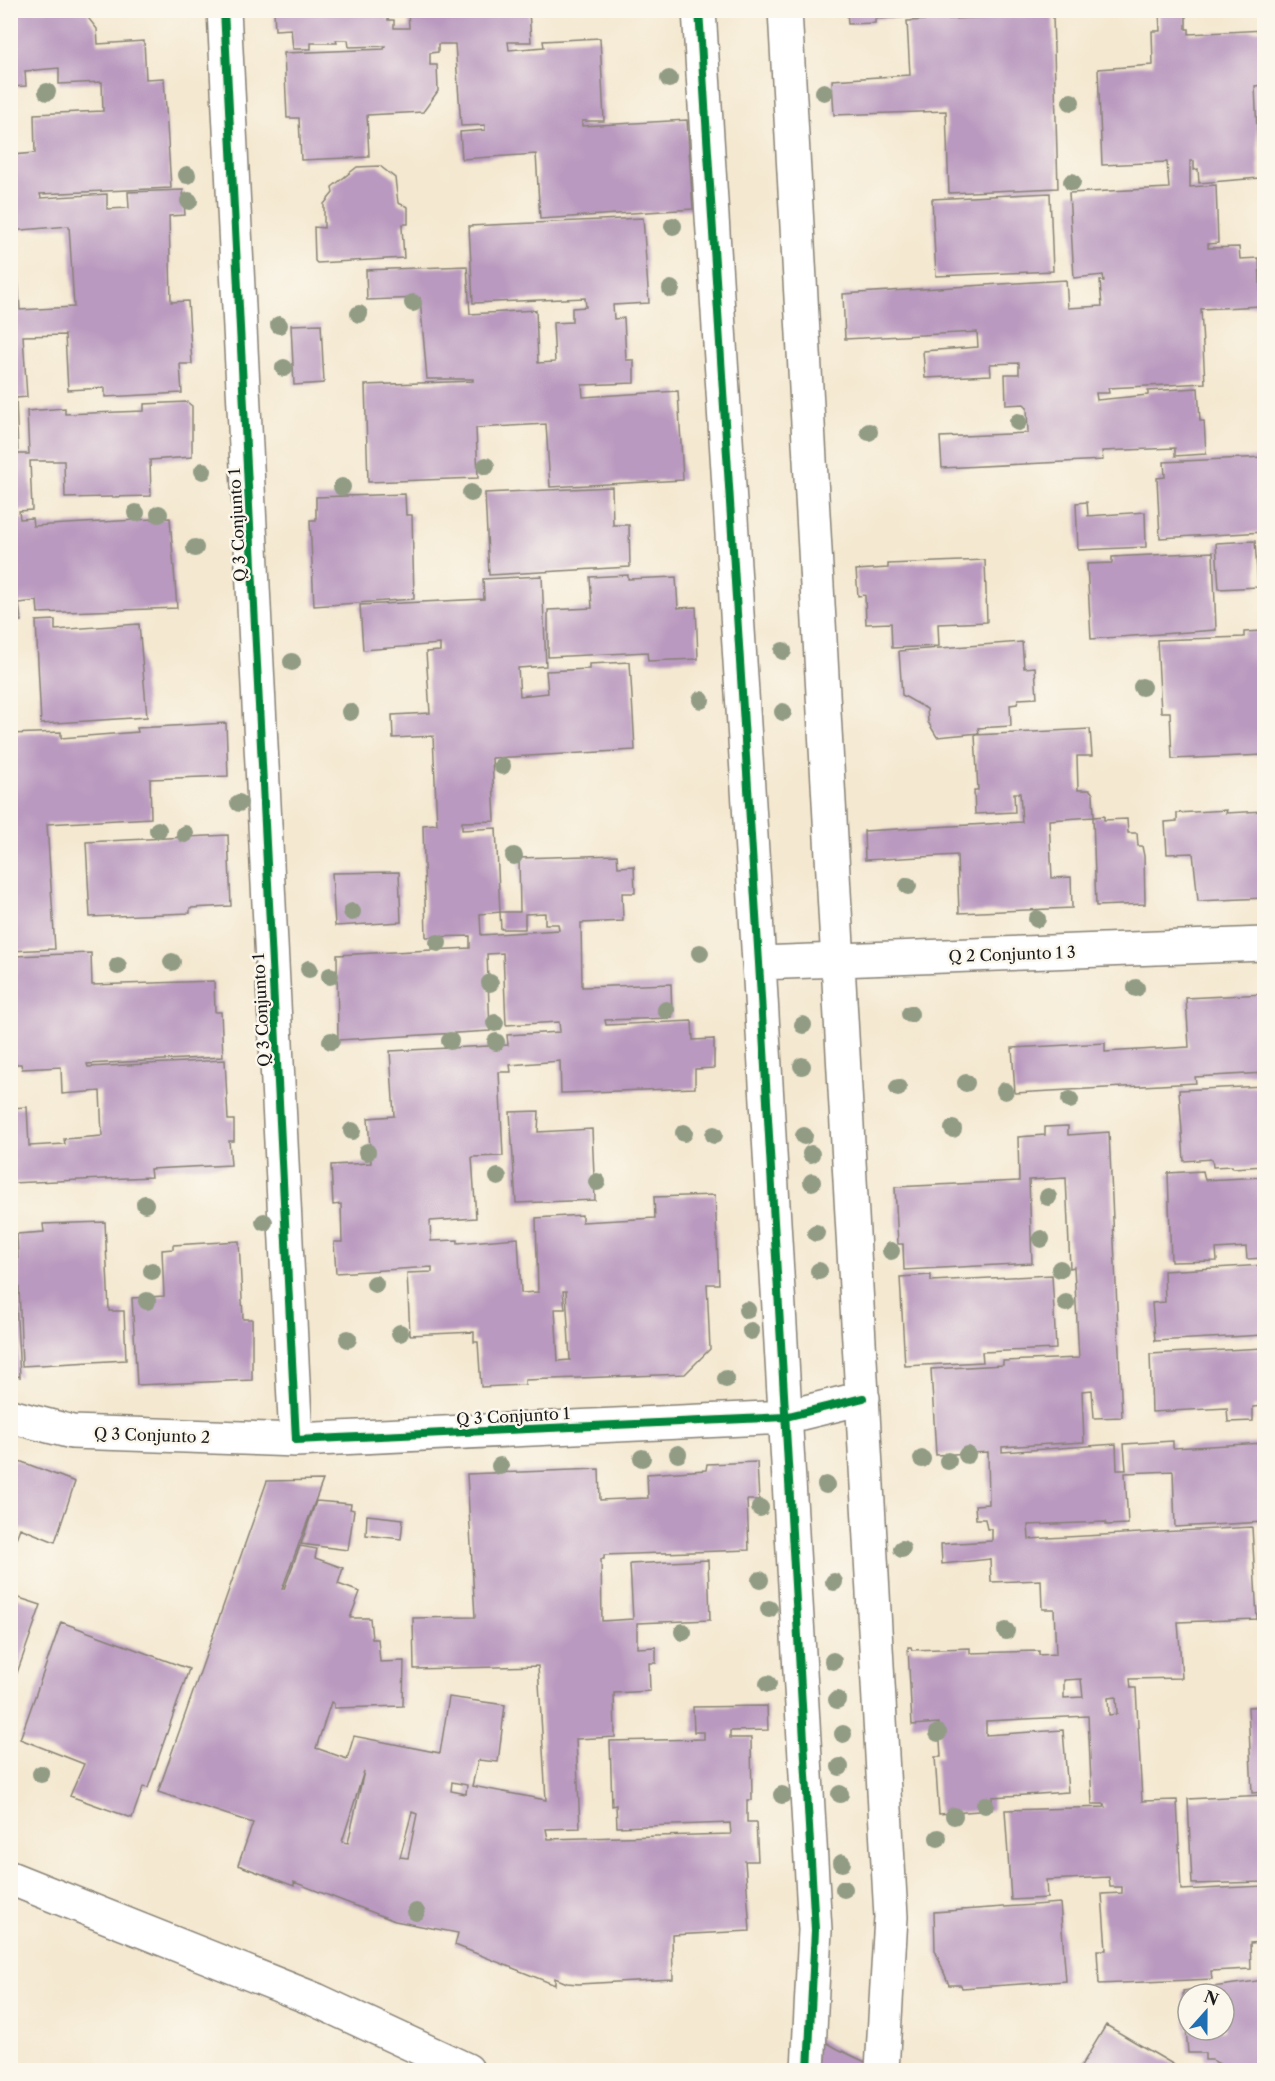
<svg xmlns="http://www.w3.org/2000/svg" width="1275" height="2081" viewBox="0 0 1275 2081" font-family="'Libre Caslon Text',serif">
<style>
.building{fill:#b999bf;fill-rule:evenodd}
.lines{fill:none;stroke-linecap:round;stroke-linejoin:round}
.minor-casing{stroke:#888276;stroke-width:36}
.tertiary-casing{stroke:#888276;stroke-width:36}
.minor{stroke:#fff;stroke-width:33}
.tertiary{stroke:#fff;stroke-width:33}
.cycleway-casing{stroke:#fbf7ec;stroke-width:11}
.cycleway{stroke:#00873e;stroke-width:8}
.tree{fill:#929c85}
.labels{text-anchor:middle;stroke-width:5;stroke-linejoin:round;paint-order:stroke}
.street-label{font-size:16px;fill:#1c1c1c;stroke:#fbf7ec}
</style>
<rect width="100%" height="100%" fill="#fbf7ec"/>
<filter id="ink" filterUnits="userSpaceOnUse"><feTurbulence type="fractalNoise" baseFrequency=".0167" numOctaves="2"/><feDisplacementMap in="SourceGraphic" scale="12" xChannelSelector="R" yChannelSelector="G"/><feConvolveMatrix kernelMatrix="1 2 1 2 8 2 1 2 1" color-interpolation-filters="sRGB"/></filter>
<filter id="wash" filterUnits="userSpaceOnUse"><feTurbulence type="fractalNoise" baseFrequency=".008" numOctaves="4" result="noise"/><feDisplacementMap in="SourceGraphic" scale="24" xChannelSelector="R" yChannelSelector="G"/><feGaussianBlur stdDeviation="1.35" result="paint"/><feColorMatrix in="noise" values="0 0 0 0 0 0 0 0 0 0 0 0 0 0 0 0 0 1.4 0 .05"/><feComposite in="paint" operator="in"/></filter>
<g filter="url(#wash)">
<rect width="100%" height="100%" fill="#f4e8d0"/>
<g id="blocks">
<path class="building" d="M10,10h78l1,9 8,10 1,15 46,-3 2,38 18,-1 7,110 -131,6 1,4 66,-4v15l22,-1 -1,-16 55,-2 2,25 -16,1 2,86 17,-1 4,63h-12l2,29 -77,4v-9l-37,2 -3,-55 -42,1 4,61 -11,1 2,56h11l-2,-43 38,-3v6l79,-3v-7l43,-2 5,4v51l-42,3 1,36 -86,2 -1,-37h-34l2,49 -13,1 1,8 12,-1 1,8 137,-8 7,90 -139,5 -1,-12 -18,2 2,18 -11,1v-363h7l3,51 54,-3 -5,-81 -59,5v-71l2,-5 23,-2 -1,-39 69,-3 -1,-29 -43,2v-16l-34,3 1,15 -16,1z
M274,10h113l1,10h6v8h15l-1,-18h121l2,32h-23l1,8 35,-3 -1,-6 57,-3 4,83h-22v5l105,-6 6,89 -153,10 -4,-65 -74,5 -2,-27 25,-2v-5l-24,1 -6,-82h-17v8l-8,1v12h7l1,26 -15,21 -56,3 2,42 -68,3 -2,-42h-12l-3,-65 100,-4 1,-3 -36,1 -1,-7h-12l1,3h-26v6h-18l-2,-20 -16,1z
M847,10h152v2l-124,7v4l-27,1z
M1037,10h72l-56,5 5,173 -109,5 -3,-82 -112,4 -2,-35 78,-5 -3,-54 130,-6z
M1159,10h27v19h3v5l75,-4v55l-9,1 4,92 -60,5 -1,-14 -4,1v-9h-4v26l26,-2 2,58 -10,1v4l31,-1 1,12 19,-1 2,48 -60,3 4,74 -97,5 1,5h-13l1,7 51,-5v-4l50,-3 2,33h4l2,33 -31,2v-8l-73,3 1,9 -161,8 -2,-31 88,-4 -1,-26 -3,-3 -18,1 -1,-31h14v-11l-29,1 1,11 -66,3 -2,-27 55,-4 -1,-15 -132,7 -2,-45 223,-14 2,28 34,-2 -2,-25h4l-1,-6 -29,3 -5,-85 100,-5 -2,-26 -65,3 -4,-96 55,-4 -1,-34h8z
M380,166l15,12 3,25 10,4v17h-5l-1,3 2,31 -87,5 -2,-2 -1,-34 10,1v-24l9,-11 -1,-6 25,-20z
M1050,193l3,78 -117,5 -4,-77z
M643,218l6,85 -36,2 1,14 10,-1 2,42h8v23l-52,2 1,12 95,-6 5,89 -133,7 -4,-63 -70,4 2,50 -110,4 -3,-97 108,-4v-2h-46l-7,-81 -53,2 -1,-30 101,-4 3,48 66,-4 2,53 17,-1 -2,-39 19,-1v-14l14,-1 -1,-9 -112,5 -4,-77z
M321,324l3,59 -30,2 -3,-60z
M1264,457v75l-104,6 -3,-60 8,-1 -1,-15z
M612,487l1,38h16l1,42 -141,8 -4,-82z
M405,494l1,21h6l2,84 -100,7 -4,-86h6v-23z
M1087,502l1,14 57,-4 1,35 -68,3 -2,-47z
M1255,541l3,46 -39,2 -3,-46z
M1213,552l3,78 -125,9 -4,-75 25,-1v-6z
M985,560l2,62 -49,2 1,22 -47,2 -1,-25 -25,1 -1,-29 -7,1 -2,-26 32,-2v-4z
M628,575v4l48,-2 2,31 18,-1 2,52 -50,2 -1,-9 -99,5v-47l44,-2 -2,-31z
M542,576l4,90 -28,2 2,28 28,-3 -2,-22 43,-2v-5l41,-2 5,88 -143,8 3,63 -33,1v8l34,-2 4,84h20l-1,-54 98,-3 1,12 16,-1 1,27h-13l1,28 -42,2 1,64 89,-3 1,34 -67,2 1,5 86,-4 1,19 21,-1v29l-19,1v19l-131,5h-3l-1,-32 -50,4 1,7h-12l4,84 -31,1 4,61 -46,3 1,20 27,-1v3l60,-5 3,55 17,-1 -2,-74 46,-3v7l73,-4 -1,-21 61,-2 4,89h-12l3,65 -25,25 -160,6v5l-44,2 -3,-45h-4v-10l-64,3 -3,-62 25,-1v-5l-96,6 -2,-31h8l-1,-38 -8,1 -2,-40 40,-2 -3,-45 26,-2 -4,-65 118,-6 -1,-10 53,-3 -1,-10 -53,3 -3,-72 -16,1 3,77 -152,9 -1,-85 133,-7v-12l-44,1 -3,-112 14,-1 -4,-88 -40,2 -1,-23 38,-2 -4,-61 14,-1v-7l-77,6 -3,-45 124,-6 -1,-20zM500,912l1,17h24v-15l20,-1v11h13l1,6 -78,5 -1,-21zM563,1291h3l4,69 -12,1 -3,-52h10z
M55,620v10l84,-6 8,93 -106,7 -5,-103z
M1264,631v124l-92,4 -2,-47h-9l-4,-72 87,-3v-5z
M1022,642l2,26 11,-1 2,31 -19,1 -1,5 -7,1 1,21 -33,2 1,5 -42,4 -9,-15 -1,-13 -25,-14 -3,-44z
M226,723l2,53 -78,3 1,39 -104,6 8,125 -45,2v-217l51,-2v6l77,-6 -1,-4z
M1090,729l2,27h-15l1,34h12l3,4 1,23 10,-1v4l23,-1 1,14h9l1,13h4l2,10 1,48 -49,2 -3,-89 -44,3 3,58 19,-1 1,31 -113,5 -2,-58 -92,5 -1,-29 158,-9 -2,-29h-6l1,19 -40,2 -1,-24h4l-3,-55z
M1227,810l-1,3 38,-2v87l-66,3 -5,-48 -26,1 -2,-32 12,-1v-8z
M228,835l3,71 -41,2v5l-100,4 -4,-75z
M399,872l2,50 -66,4 -3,-53z
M91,953l1,32 122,-4 1,31h6l2,45 -136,7 1,3 137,-7 3,60h6v21h-5l2,24 -81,4 1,8 -141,6v-75l17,-1 2,39 36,-2 -1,-5 38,-3 -2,-45 -38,3 -1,-27 -39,2 -1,-5h-11v-92h6l-1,-16z
M1264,994v79l-69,4 1,6 -181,10 -3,-45 93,-5v9l84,-5 -3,-49z
M1264,1086v80l-31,2 -1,-2 -19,1 -1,-8 -28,2 -5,-71z
M539,1111l-1,21 54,-3 3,71 -79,3 -6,-91z
M1068,1126v9l41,-3 13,285 -28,1 -2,-28 -10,1 2,51 -82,5v5l114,-8 1,26h9l-2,-26 49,-3v7l91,-5v79l-89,5 -2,-56 -48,2 3,51 -22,1v-3l-78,3 1,14 223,-12 5,92 -79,3 4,56 -52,1 1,9h5l6,113 35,-1 4,90 83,-4v56l-14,1 1,26 -40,2 1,8 -113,5 -2,-34h9l-4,-56 20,-1v-6h-12l-1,-10 -63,3 1,18 -36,2 -6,-90 100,-3 -1,-3h-12l-4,-88 -102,5v14l77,-5 5,62 -76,5v13l-53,4 -4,-57h6l-2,-34 -27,2 -4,-78h3l1,3 58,-2v5l69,-2v4l17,-1 -2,-45h-12l-1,-29 -50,2 -1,-23 -48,5 -1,-20 51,-3v-12h-5l-2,-10h-9l-1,-14 14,-1 -1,-52 -52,3 -5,-86 72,-4v-4l76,-3 -5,-91 -4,1 -4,-90 -37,2 3,83 -128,7 -1,-26h-5l-3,-57 124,-6 -1,-44 27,-2v-8zM1081,1679l2,18 -19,1v-18zM1116,1697l1,17 -8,1 -1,-17z
M1203,1171l2,9 59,-3v81l-17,1 -1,-12 -30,2 1,12 -46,1 -3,-89z
M105,1222l4,89h15l2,49 -104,6 -5,-132 27,-2 -1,-8z
M10,1226h2l8,151 -10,-4z
M239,1241l4,78h9v61l-115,5 -5,-87 32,-2 -2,-46 11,-1v-4z
M1264,1265v70l-109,6 -3,-38 13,-1 -1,-31z
M931,1275v6l121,-6 4,74 -74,3 1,10 -78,4 -5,-89z
M1264,1348v58l-11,1v14l-25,1 -1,-14 -75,4 -2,-58z
M14,1459l61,23 -20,60 -35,-14 -5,13 -5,-2v-72z
M757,1462l2,38h-12l2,50 -145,5v4h-3l1,62 31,-2 -3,-55 78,-4 2,60 -73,3v25l19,-1v16h-7l1,28 -36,2 1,44 -39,2 4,89 -34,1 2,10 183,-5 -1,-11 -113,4 -1,-22 -4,1 -2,-65 94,-2v-7h-10l-1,-25 74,-1 1,24 -38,1v7h21l1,62h-5v22h9l2,39h-13l5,70 -78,4 1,44 -95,5 -11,-1 -12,-5v7l-100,-40 3,-12 -63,-12 -101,-39v4l-56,-21 15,-42 -95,-31 109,-311 56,-1 -41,109h2l16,-43 17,3 -2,9 28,10 -5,16 22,8 -10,26h20l2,21h6l2,23 24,-1 -1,45 -69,2v-4l-3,-2 -15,46 31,11 7,-23 86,17 9,-56 56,8 -7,57 -20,-2 -6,26 74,14 -8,-134 -124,3 -1,-51 62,-1 -8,-143 132,-5 1,31 48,-2 -1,-24 59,-4 1,-6zM364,1771l-16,72 -6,-1zM452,1782l15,3 -1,9 -15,-3zM412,1812l5,2 -9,44 -8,-1z
M316,1501l35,3 -1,5 4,1 -6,40 -47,-6z
M367,1515l36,4 -2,20 -35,-4z
M10,1595l31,10 -30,85h-1z
M61,1622l128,47 -41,119 -5,-1 -11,31 -62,-22 14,-32 -64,-25z
M1264,1706v86l-12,1 -4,-86z
M1264,1795v87l-72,2 -4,-85z
M1060,1903l6,78 -104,7 -1,-3h-12l-14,-35 -1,-38z
M1264,1980v90h-33l-19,-10h-7v-7h-17l-5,-62zM1188,1994h36v36h-36z
M1106,2025l70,41 7,4h-104z
M815,2036l23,13 44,21h-83z"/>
</g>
</g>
<g filter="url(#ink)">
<use href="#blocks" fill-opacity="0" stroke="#888276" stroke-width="1.5"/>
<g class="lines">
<defs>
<path id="minor" d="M224,10l72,1430 489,-23 78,-19
M699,10l60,953 56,967 -7,140
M785,10l106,1907 -9,153
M759,963l505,-19
M10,1416l62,16 224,8"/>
<path id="tertiary" d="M10,1878l306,122 151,70"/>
</defs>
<use href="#minor" class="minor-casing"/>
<use href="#tertiary" class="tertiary-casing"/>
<use href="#minor" class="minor"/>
<use href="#tertiary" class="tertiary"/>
<defs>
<path id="cycleway" d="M224,10l72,1430 489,-23 78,-19
M699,10l60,953 56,967 -7,140"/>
</defs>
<use href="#cycleway" class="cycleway-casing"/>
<use href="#cycleway" class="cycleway"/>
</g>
<g class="tree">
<circle cx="669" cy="79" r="9"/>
<circle cx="47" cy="92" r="9"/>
<circle cx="824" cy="92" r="9"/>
<circle cx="1071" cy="102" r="9"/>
<circle cx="187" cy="175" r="9"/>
<circle cx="1072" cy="182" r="9"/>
<circle cx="189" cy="201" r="9"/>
<circle cx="673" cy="226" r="9"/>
<circle cx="671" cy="289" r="9"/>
<circle cx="413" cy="303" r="9"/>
<circle cx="359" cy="314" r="9"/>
<circle cx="279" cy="325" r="9"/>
<circle cx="284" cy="368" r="9"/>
<circle cx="1018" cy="422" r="9"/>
<circle cx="869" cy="432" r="9"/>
<circle cx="486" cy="466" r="9"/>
<circle cx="203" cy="471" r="9"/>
<circle cx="342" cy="487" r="9"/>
<circle cx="471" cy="493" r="9"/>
<circle cx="136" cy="513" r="9"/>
<circle cx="159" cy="514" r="9"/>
<circle cx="195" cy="548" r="9"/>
<circle cx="783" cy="651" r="9"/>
<circle cx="292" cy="662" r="9"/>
<circle cx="1142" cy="687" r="9"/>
<circle cx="701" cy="700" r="9"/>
<circle cx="350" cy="712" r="9"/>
<circle cx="783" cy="712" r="9"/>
<circle cx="502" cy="766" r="9"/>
<circle cx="239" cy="803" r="9"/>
<circle cx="158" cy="830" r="9"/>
<circle cx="185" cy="834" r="9"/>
<circle cx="514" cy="856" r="9"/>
<circle cx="908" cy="886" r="9"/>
<circle cx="352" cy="912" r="9"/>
<circle cx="1037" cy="919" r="9"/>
<circle cx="438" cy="943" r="9"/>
<circle cx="700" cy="953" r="9"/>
<circle cx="172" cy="962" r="9"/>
<circle cx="118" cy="966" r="9"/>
<circle cx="309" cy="969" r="9"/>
<circle cx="330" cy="976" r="9"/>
<circle cx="490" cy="983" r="9"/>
<circle cx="1136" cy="988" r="9"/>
<circle cx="666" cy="1010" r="9"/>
<circle cx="910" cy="1014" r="9"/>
<circle cx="495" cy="1023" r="9"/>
<circle cx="803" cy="1025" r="9"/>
<circle cx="331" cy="1041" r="9"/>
<circle cx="450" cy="1041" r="9"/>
<circle cx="496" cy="1042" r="9"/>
<circle cx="802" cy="1066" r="9"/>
<circle cx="966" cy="1083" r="9"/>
<circle cx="898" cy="1088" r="9"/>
<circle cx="1005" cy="1091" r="9"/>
<circle cx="1070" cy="1100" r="9"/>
<circle cx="953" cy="1129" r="9"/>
<circle cx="352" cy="1131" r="9"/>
<circle cx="684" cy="1133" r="9"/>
<circle cx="714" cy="1135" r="9"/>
<circle cx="804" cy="1136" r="9"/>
<circle cx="367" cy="1152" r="9"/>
<circle cx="811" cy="1154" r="9"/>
<circle cx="498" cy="1177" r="9"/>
<circle cx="597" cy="1182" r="9"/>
<circle cx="812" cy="1182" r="9"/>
<circle cx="1048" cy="1197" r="9"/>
<circle cx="145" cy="1204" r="9"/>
<circle cx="264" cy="1222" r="9"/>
<circle cx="816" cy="1233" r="9"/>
<circle cx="1041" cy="1239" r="9"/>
<circle cx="891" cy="1251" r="9"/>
<circle cx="1060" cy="1269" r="9"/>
<circle cx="152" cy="1271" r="9"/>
<circle cx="819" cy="1271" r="9"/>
<circle cx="375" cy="1284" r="9"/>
<circle cx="147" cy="1301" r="9"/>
<circle cx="1066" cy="1303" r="9"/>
<circle cx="747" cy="1310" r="9"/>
<circle cx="751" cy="1331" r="9"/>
<circle cx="400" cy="1333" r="9"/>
<circle cx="348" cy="1339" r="9"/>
<circle cx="726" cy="1379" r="9"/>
<circle cx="678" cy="1454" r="9"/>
<circle cx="967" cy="1455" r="9"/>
<circle cx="642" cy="1458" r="9"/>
<circle cx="922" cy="1459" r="9"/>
<circle cx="948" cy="1461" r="9"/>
<circle cx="500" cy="1466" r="9"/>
<circle cx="826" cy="1485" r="9"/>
<circle cx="760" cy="1508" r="9"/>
<circle cx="902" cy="1549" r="9"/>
<circle cx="760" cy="1580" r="9"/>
<circle cx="834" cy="1582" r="9"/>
<circle cx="769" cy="1609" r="9"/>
<circle cx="1006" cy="1631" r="9"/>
<circle cx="683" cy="1632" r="9"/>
<circle cx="833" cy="1661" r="9"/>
<circle cx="768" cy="1684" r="9"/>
<circle cx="837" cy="1700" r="9"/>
<circle cx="938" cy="1733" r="9"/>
<circle cx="843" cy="1734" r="9"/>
<circle cx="840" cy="1767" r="9"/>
<circle cx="41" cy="1774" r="9"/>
<circle cx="840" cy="1794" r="9"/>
<circle cx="782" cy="1795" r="9"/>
<circle cx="985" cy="1805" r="9"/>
<circle cx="954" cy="1816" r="9"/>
<circle cx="938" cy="1838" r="9"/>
<circle cx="842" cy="1863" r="9"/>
<circle cx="844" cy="1889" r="9"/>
<circle cx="416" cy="1912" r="9"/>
</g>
</g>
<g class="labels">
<g class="street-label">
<text transform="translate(237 525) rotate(-93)" y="6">Q 3 Conjunto 1</text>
<text transform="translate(1012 954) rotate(-2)" y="6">Q 2 Conjunto 1 3</text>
<text transform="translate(261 1010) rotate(-93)" y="6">Q 3 Conjunto 1</text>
<text transform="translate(513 1416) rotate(-3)" y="6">Q 3 Conjunto 1</text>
<text transform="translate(152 1435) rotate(2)" y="6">Q 3 Conjunto 2</text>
</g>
</g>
<rect width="1275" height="2081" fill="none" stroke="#fbf7ec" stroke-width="36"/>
<g transform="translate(1206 2012) rotate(21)"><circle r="28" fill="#fbf7ec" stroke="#a29f99" stroke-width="1.5"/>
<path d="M0-4.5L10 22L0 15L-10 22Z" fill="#1f6fb2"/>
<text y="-9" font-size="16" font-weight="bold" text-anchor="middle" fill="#1c1c1c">N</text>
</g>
</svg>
